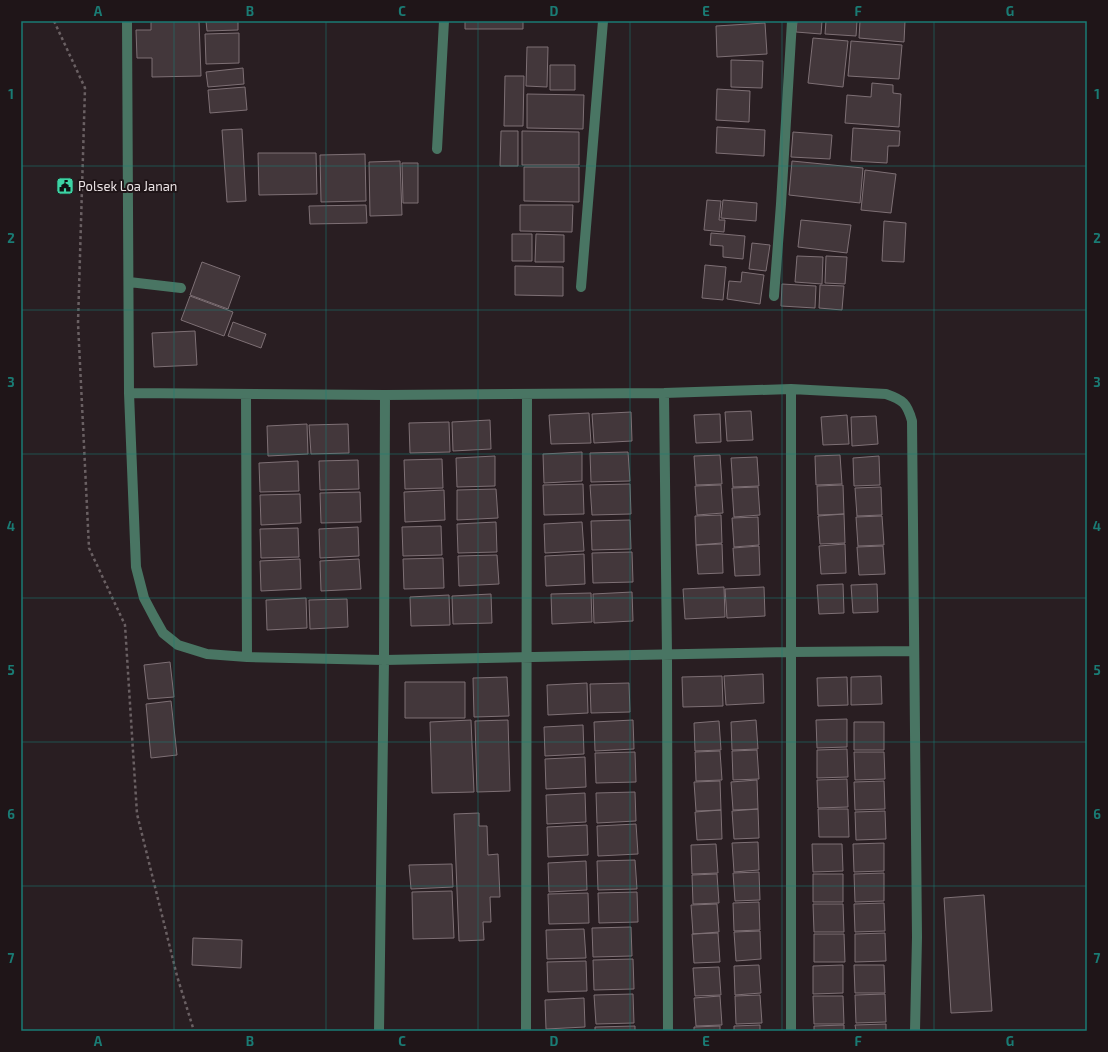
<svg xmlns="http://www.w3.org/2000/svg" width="1108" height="1052" font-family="'Exo 2',sans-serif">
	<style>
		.building { fill: #43373b; stroke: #7e7075 }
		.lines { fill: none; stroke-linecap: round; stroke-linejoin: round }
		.path { stroke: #6a6063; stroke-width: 2.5; stroke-dasharray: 3 3; stroke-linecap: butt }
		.minor { stroke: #497563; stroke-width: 10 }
		.grid { fill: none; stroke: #1a7b74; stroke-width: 1; stroke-opacity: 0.55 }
		.labels { text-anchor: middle; stroke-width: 4; stroke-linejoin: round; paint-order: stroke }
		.poi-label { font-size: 13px; fill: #eae2e4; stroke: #1f1518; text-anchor: start }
		.neatline { fill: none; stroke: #1a7b74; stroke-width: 1.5 }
		.grid-label { font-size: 13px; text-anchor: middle; font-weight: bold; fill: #1a7b74 }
	</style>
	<rect width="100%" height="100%" fill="#291e22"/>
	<path class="building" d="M151,21h48l2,55 -49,1v-19h-15l-1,-28h15z
		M206,21h32v9l-31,1z
		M465,21h58v8h-58z
		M797,21h25l-1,13 -25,-2z
		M826,21h31l-1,15 -31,-2z
		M860,21h45l-1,21 -45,-4z
		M765,23l2,31 -50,3 -1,-31z
		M239,33v30l-33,1 -1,-30z
		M813,38l35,3 -5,46 -35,-4z
		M851,41l51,4 -3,34 -51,-3z
		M527,47h21l-1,40 -21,-1z
		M731,60l32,1 -1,27 -31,-1z
		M550,65h25v25h-25z
		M243,68l1,16 -36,3 -2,-15z
		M505,76h19l-1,50h-19z
		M872,83l21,2v8l8,1 -2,33 -54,-4 2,-28 24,2z
		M245,87l2,23 -37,3 -2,-23z
		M717,89l33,2 -1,31 -33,-2z
		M527,94l57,1 -1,34 -56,-1z
		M717,127l48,3 -1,26 -48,-3z
		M853,128l47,3 -1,15h-11l-1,17 -36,-2z
		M242,129l4,72 -19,1 -5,-72z
		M501,131h17v35h-18z
		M522,131l57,1v33h-57z
		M793,132l39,3 -2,24 -39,-2z
		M258,153h58l1,41 -58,1z
		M365,154l1,47 -45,1 -1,-47z
		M400,161l2,54 -32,1 -1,-54z
		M792,161l71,7 -3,35 -71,-8z
		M402,163h16v40h-15z
		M524,167h55v35l-55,-1z
		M865,170l31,4 -5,39 -30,-3z
		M707,200l14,1 -2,19h6l-1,12 -20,-2z
		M723,200l34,3 -1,18 -35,-3z
		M366,205l1,18 -57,1 -1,-18z
		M520,205h53l-1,27 -52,-1z
		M801,220l50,5 -4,28 -49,-6z
		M884,221l22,2 -2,39 -22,-1z
		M711,233l34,3 -2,23 -20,-2v-11l-13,-1z
		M512,234h20v27h-20z
		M536,234l28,1v27h-29z
		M752,243l18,2 -4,26 -17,-2z
		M797,256l26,1 -1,27 -27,-2z
		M826,256l21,1 -2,27 -20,-1z
		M202,262l38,14 -12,33 -38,-14z
		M705,265l21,2 -3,33 -21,-2z
		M515,266l48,1v29l-48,-1z
		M742,272l22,3 -4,29 -33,-5 2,-18 12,1z
		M782,284l34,2 -1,22 -34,-2z
		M820,285l24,1 -2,24 -23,-2z
		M190,296l43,16 -9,24 -43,-16z
		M233,322l33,12 -5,14 -33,-12z
		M195,331l2,34 -43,2 -2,-34z
		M751,411l2,29 -26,1 -2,-29z
		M631,412l1,29 -38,2 -2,-29z
		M589,413l2,30 -40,1 -2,-29z
		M720,414l1,28 -25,1 -2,-28z
		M847,415l2,29 -26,1 -2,-28z
		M876,416l2,28 -26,2 -1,-29z
		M490,420l1,29 -38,2 -1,-29z
		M449,422l1,30 -40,1 -1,-30z
		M307,424l1,30 -40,2 -1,-30z
		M348,424l1,29 -38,1 -2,-29z
		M582,452v29l-38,2 -1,-29z
		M628,452l2,29 -39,1 -1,-29z
		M720,455l2,29 -26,1 -2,-29z
		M840,455l2,29 -26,1 -1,-29z
		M495,456v30l-38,1 -1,-29z
		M879,456l1,29 -26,1 -1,-28z
		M757,457l2,29 -26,1 -2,-29z
		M442,459l1,29 -38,1 -1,-29z
		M358,460l1,29 -39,1 -1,-29z
		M298,461l1,30 -39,1 -1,-29z
		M583,484l1,30 -40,1 -1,-30z
		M630,484l1,30 -39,1 -2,-30z
		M721,485l2,28 -26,2 -2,-29z
		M843,485l1,29 -26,1 -1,-29z
		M758,487l2,28 -26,2 -2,-29z
		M881,487l1,28 -25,1 -2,-28z
		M496,489l2,29 -41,2v-30z
		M444,490l1,30 -40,2 -1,-30z
		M360,492l1,30 -40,1 -1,-30z
		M300,494l1,29 -40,2 -1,-30z
		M844,514l1,29 -25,1 -2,-28z
		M721,515l1,28 -26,2 -1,-29z
		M882,516l2,29 -26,1 -2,-29z
		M758,517l1,28 -25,2 -2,-29z
		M630,520l1,29 -39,1 -1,-29z
		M496,522l1,30 -39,1 -1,-29z
		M582,522l2,29 -39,2 -1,-29z
		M441,526l1,29 -39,1 -1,-29z
		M358,527l1,29 -39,2 -1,-29z
		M298,528l1,29 -38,1 -1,-29z
		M722,544l1,29 -25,1 -2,-29z
		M845,544l1,29 -25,1 -2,-28z
		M759,546l1,29 -25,1 -2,-28z
		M883,546l2,28 -26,1 -2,-28z
		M632,552l1,30 -40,1 -1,-30z
		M584,554l1,30 -39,2 -1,-30z
		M497,555l2,29 -40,2 -1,-30z
		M443,558l1,30 -40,1 -1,-30z
		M300,559l1,30 -40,2 -1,-30z
		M359,559l2,30 -40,2 -1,-30z
		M843,584l1,29 -25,1 -2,-29z
		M877,584l1,28 -25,1 -2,-28z
		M724,587l1,30 -40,2 -2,-30z
		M764,587l1,29 -38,2 -2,-29z
		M632,592l1,29 -39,2 -1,-29z
		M591,593l1,29 -40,2 -1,-30z
		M491,594l1,29 -39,1 -1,-28z
		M449,595l1,30 -39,1 -1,-29z
		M306,598l1,30 -40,2 -1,-30z
		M347,599l1,28 -38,2 -1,-29z
		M170,662l4,35 -26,2 -4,-34z
		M763,674l1,29 -38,2 -2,-29z
		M722,676l1,30 -40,1 -1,-30z
		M881,676l1,28 -31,1v-28z
		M507,677l2,39 -35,1 -1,-39z
		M847,677l1,28 -30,1 -1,-28z
		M405,682h60v36h-60z
		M587,683l1,30 -40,2 -1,-30z
		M629,683l1,29 -39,1 -1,-29z
		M171,701l6,54 -26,3 -5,-54z
		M847,719v28l-30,1 -1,-28z
		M471,720l3,72 -42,1 -2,-71z
		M508,720l2,71 -33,1 -2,-71z
		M633,720l1,29 -39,2 -1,-29z
		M756,720l2,29 -26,1 -1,-28z
		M719,721l2,29 -26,1 -1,-28z
		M854,722h30v28h-30z
		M583,725l1,29 -39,2 -1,-29z
		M847,749l1,28 -31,1v-28z
		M757,750l2,29 -26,1 -1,-29z
		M720,751l2,29 -26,1 -1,-29z
		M635,752l1,30 -40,1 -1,-30z
		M854,752h30l1,27 -30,1z
		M585,757l1,30 -40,2 -1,-30z
		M847,779l1,28 -30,1 -1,-28z
		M757,780l1,29 -25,1 -2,-28z
		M720,781l1,29 -25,1 -2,-29z
		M884,781l1,28 -30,1 -1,-28z
		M635,792l1,29 -39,2 -1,-30z
		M585,793l1,29 -39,2 -1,-29z
		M758,809l1,29 -25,1 -2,-28z
		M818,809h30l1,28h-30z
		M721,810l1,29 -25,1 -2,-28z
		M885,811l1,28 -30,1 -1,-28z
		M479,813v13h8l1,29 10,-1 2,43h-10l1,25h-8l1,18 -25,1 -5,-127z
		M636,824l2,30 -40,2 -1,-30z
		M587,825l1,30 -40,2 -1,-30z
		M758,842l1,28 -25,2 -2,-29z
		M884,843v28l-30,1 -1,-28z
		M716,844l2,29 -26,1 -1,-29z
		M812,844h30l1,27 -30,1z
		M635,860l2,29 -39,1 -1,-29z
		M586,861l1,29 -38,2 -1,-29z
		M452,864l1,23 -42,2 -2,-24z
		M759,872l1,28 -25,1 -2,-28z
		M884,873v28l-29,1 -1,-28z
		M717,874l2,29 -26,1 -1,-29z
		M813,874h30v28h-30z
		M452,891l2,47 -41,1 -1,-47z
		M637,892l1,30 -39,1 -1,-30z
		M588,893l1,30 -40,1 -1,-30z
		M984,895l8,116 -41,2 -7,-115z
		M759,902l1,28 -26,1 -1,-28z
		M884,903l1,28 -30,1 -1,-28z
		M717,904l2,28 -26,2 -2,-29z
		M813,904h30l1,28h-30z
		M631,927l1,29 -39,1 -1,-29z
		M584,929l2,29 -39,1 -1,-29z
		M760,931l1,28 -25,2 -2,-29z
		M718,933l2,29 -26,1 -2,-29z
		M885,933l1,28 -31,1v-28z
		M814,934h30l1,28h-31z
		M193,938l49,2 -1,28 -49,-3z
		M633,959l1,30 -40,1 -1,-30z
		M586,961l1,30 -39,1 -1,-30z
		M759,965l2,28 -26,2 -1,-29z
		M843,965v28l-30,1v-28z
		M854,965h30l1,28h-30z
		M719,967l2,28 -26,1 -2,-28z
		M633,994l1,29 -38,1 -2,-29z
		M885,994l1,28 -30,1 -1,-28z
		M760,995l2,28 -26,1 -1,-28z
		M720,996l2,29 -26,1 -2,-28z
		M813,996h30l1,28h-30z
		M584,998l1,29 -39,2 -1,-29z
		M886,1024v7h-30l-1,-6z
		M760,1025v6h-26v-5z
		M844,1025v6h-30v-5z
		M635,1026v5h-40v-4z
		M720,1026v5h-26v-4z"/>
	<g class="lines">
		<path class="path" d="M54,21l31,67 -7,235 11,225 36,77 12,189 40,162 17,55"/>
		<path class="minor" d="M127,21l2,372 256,2 279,-2 127,-4 95,5c17,6 21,9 26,27l5,516 -2,94
			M437,149l7,-128
			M129,282l52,6
			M581,287l22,-266
			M774,296l7,-92 11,-183
			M129,393l7,174 8,31 10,19 9,16 15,12 29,9 40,3 137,3 407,-8 123,-1
			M664,393l3,262 1,376
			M246,394l1,263
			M379,1031l5,-371 1,-265
			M526,1031l1,-637
			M791,1031v-642"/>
	</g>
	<path class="grid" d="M174,21v1010M326,21v1010M478,21v1010M630,21v1010M782,21v1010M934,21v1010M21,166h1066M21,310h1066M21,454h1066M21,598h1066M21,742h1066M21,886h1066"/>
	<defs>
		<symbol id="civic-square" viewBox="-11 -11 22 22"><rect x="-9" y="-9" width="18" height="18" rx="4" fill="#3cd4a4" stroke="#1f1518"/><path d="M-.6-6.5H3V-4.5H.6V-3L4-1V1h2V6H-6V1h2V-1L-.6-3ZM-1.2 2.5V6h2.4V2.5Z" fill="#111"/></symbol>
	</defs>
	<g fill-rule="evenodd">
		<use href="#civic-square" x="55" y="176" width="20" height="20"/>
	</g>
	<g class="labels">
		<g class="poi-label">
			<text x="78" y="191">Polsek Loa Janan</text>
		</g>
	</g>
	<rect width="1108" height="1052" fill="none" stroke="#1f1518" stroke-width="44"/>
	<rect x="22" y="22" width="1064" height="1008" class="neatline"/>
	<g class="grid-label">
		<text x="98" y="16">A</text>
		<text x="250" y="16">B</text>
		<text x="402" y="16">C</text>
		<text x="554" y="16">D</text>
		<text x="706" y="16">E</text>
		<text x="858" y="16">F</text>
		<text x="1010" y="16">G</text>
		<text x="11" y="99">1</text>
		<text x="1097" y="99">1</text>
		<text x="11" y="243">2</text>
		<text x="1097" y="243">2</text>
		<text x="11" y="387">3</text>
		<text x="1097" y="387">3</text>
		<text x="11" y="531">4</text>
		<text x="1097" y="531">4</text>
		<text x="11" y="675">5</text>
		<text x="1097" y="675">5</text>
		<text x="11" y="819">6</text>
		<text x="1097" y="819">6</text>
		<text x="11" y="963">7</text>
		<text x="1097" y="963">7</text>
		<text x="98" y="1046">A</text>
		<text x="250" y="1046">B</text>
		<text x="402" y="1046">C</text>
		<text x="554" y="1046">D</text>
		<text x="706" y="1046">E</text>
		<text x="858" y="1046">F</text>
		<text x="1010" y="1046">G</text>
	</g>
</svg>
